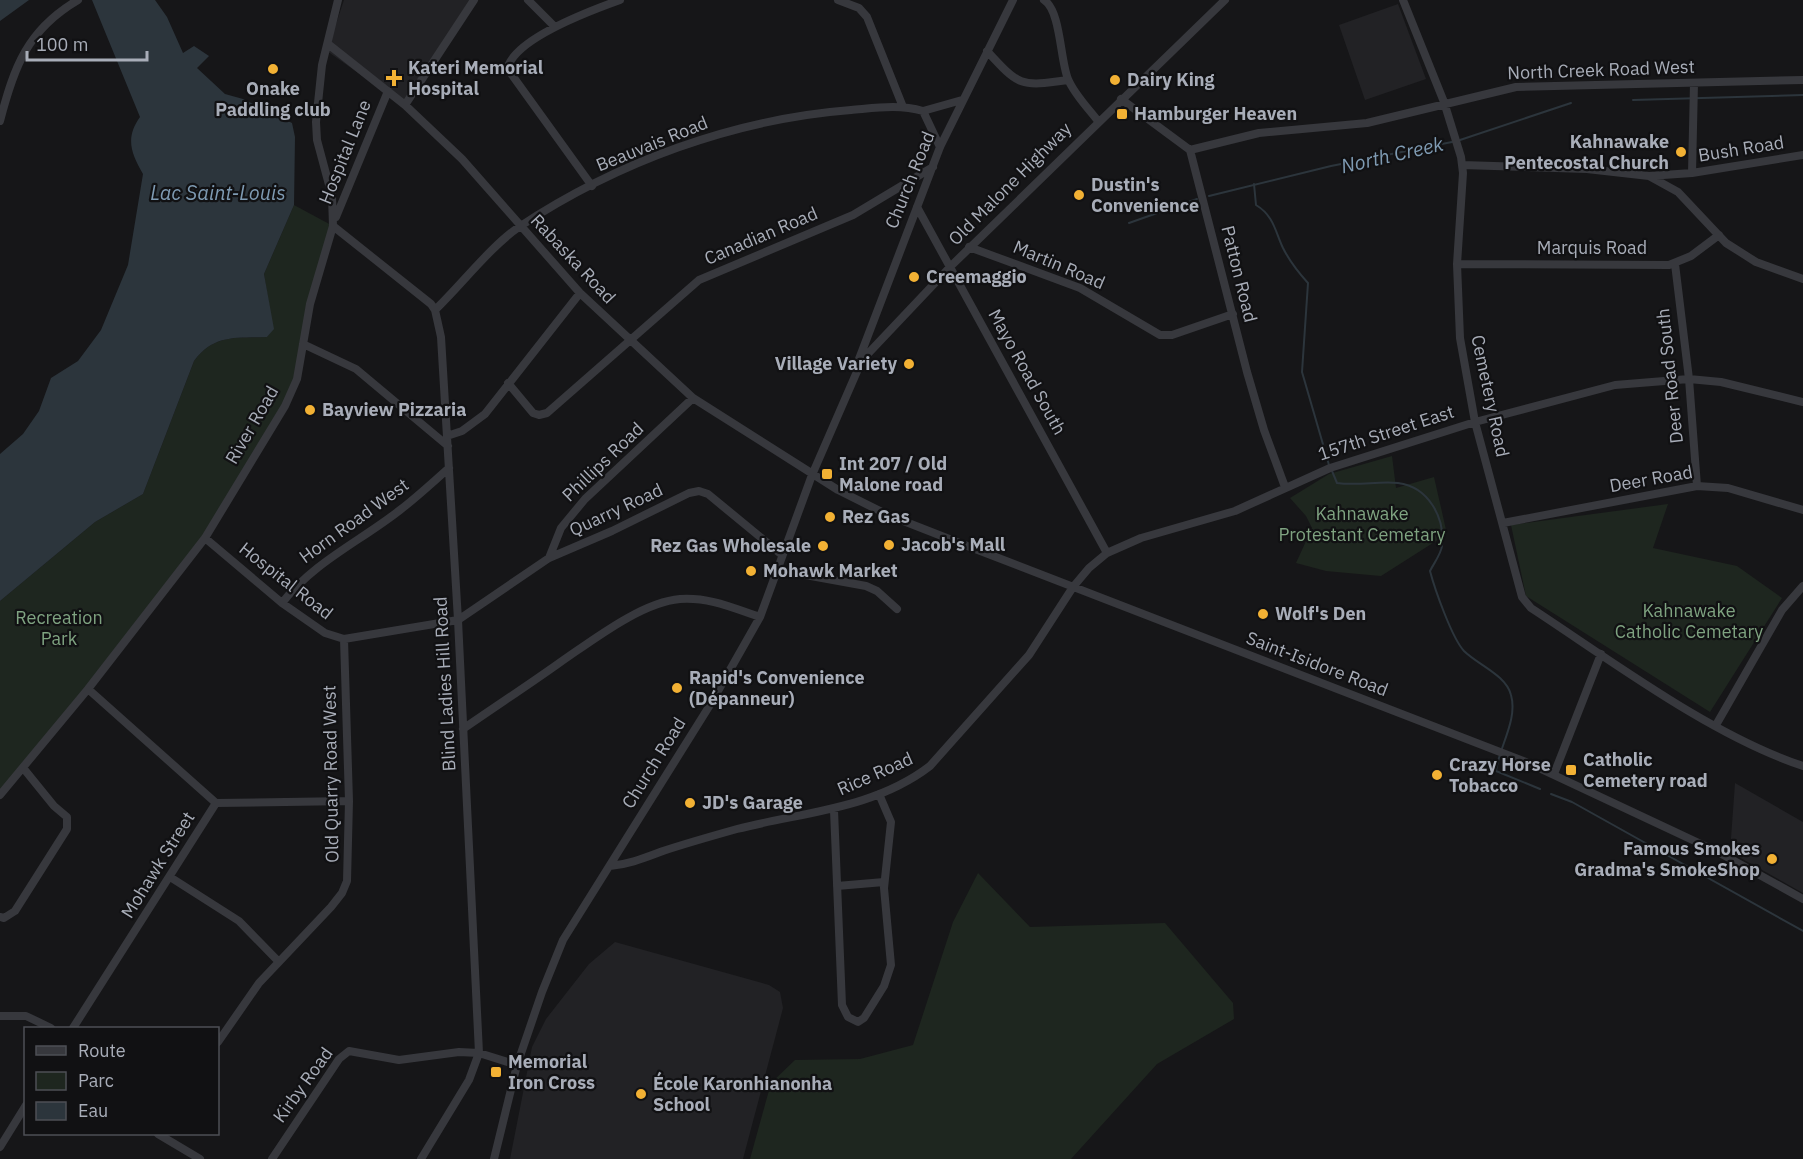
<svg xmlns="http://www.w3.org/2000/svg" width="1803" height="1159" font-family="'IBM Plex Sans',sans-serif">
	<style>
		.built { fill: #222225 }
		.green { fill: #1e261f }
		.water { fill: #2c353c }
		.lines { fill: none; stroke-linecap: round; stroke-linejoin: round }
		.stream { stroke: #2c353c; stroke-width: 2 }
		.minor { stroke: #37383d; stroke-width: 8 }
		.poi-dot { fill: #f2b134; stroke: #111113; stroke-width: 2 }
		.labels { text-anchor: middle; stroke-width: 4.5; stroke-linejoin: round; paint-order: stroke }
		.poi-label { font-size: 18px; font-weight: bold; fill: #a8adb8; stroke: #111113; text-anchor: start }
		.street-label { font-size: 18px; fill: #a8adb8; stroke: #111113 }
		.park-label { font-size: 18px; fill: #7fa381; stroke: #111113 }
		.water-label { font-size: 20px; font-style: italic; fill: #7f9bb3; stroke: #111113 }
	</style>
	<rect width="100%" height="100%" fill="#161618"/>
	<path class="built" d="M344,0h127l-66,106 -78,-55z
		M1398,4l28,75 -61,21 -26,-75z
		M1735,783l68,39v71l-73,-41z
		M615,942l154,43 11,7 3,16 -40,151h-233l22,-112 14,-28 43,-55z"/>
	<path class="green" d="M294,205l39,21 -23,78 -13,75 -92,159 -205,257v-194l95,-79 48,-28 51,-133c20,-27 42,-23 73,-24l6,-8 -9,-55z
		M1392,456l4,32 38,-11 13,57 -66,42 -55,-5 -30,-8 16,-35 -6,-12 -16,-18 39,-24z
		M1668,504l-15,44 84,18 45,32 -72,114 -184,-116 -15,-71z
		M978,873l52,54 135,-4 68,80 1,16 -77,45 -86,95h-321l21,-76 24,-23 65,-1 53,-14 40,-123z"/>
	<path class="water" d="M0,0h29l-29,21z
		M92,0h63l12,17 16,36 11,-7 15,10 -12,12 28,26 18,5 49,24 3,14 -1,68 -30,69 10,55 -7,8c-31,1 -53,-3 -73,24l-51,133 -48,28 -95,79v-147l23,-20 16,-23 12,-33 27,-17 23,-31 27,-65 15,-91c-12,-21 -18,-36 -3,-57z"/>
	<g class="lines">
		<path class="stream" d="M1633,100l170,-5
			M1254,184l2,21c18,11 19,26 27,43 7,14 15,24 25,35l-6,89 27,93
			M1209,196l122,-30 126,-25 114,-38
			M1129,223l68,-24
			M1332,471l5,12c21,3 41,-2 61,0 31,4 47,35 44,63 -1,8 -8,17 -12,25 5,19 22,67 34,80 14,14 42,24 47,44 7,25 -12,52 -15,76l44,18
			M1551,794l21,8 231,129"/>
		<path class="minor" d="M528,0l27,27
			M838,0l21,8 8,9 36,90
			M1044,0c17,11 16,60 24,79 6,15 20,29 30,42
			M1403,0l41,102 17,55 2,16 -6,91 3,74 15,84 47,175 9,11c81,53 181,128 272,158
			M328,44l77,61 57,54 118,134 113,105 145,92 50,25 69,27 569,220 192,90 85,47
			M987,51c32,35 33,36 81,29
			M1121,99l69,51 57,222 17,58 21,57
			M405,105l69,-105
			M923,111l39,-11
			M0,121c14,-54 27,-91 78,-121
			M1190,150l69,-17 108,-10 149,-36 287,-7
			M1462,165l125,4 62,7 29,16 48,51 30,19 47,17
			M1692,173l2,-90
			M1649,176l43,-3 111,-18
			M592,186l-80,-111 -3,-11c13,-28 83,-54 111,-64
			M917,207l190,346
			M336,217l52,-126
			M333,226l98,78 4,6 6,27 17,283 21,433 -10,27 -48,79
			M969,247l111,41 80,47h12l61,-21
			M1457,264l212,1 22,-9 28,-21
			M1675,264l14,115 8,107
			M435,310c26,-25 56,-64 84,-83 98,-65 215,-108 332,-117 24,-2 48,-6 72,1l17,36
			M303,344l53,25 92,77
			M859,359l81,-212 73,-147
			M508,383l25,30 6,2 8,-2 152,-133 154,-65 80,-48
			M447,436l15,-5 23,-17 95,-121
			M1503,523l194,-37 31,2 75,22
			M205,538l77,65 43,30 19,6 114,-19 91,-62 63,-27 77,-38 10,-2 9,3 74,61
			M549,558l12,-30 24,-29 108,-101
			M778,570l88,16 11,5 20,18
			M282,603c32,-41 77,-61 118,-93 17,-13 33,-28 49,-42
			M1716,725l66,-115 21,-24
			M463,729c33,-23 67,-45 99,-68 31,-21 80,-59 118,-62 29,-2 53,9 80,18
			M1554,774l47,-120
			M0,795l88,-106 117,-151 80,-132 12,-27 13,-75 23,-78 -1,-30 -15,-56 -1,-18 6,-57 16,-65
			M216,803l133,-2
			M834,810l8,195 6,12 10,5 6,-4 20,-32 7,-21 -7,-77 7,-66 -12,-28
			M610,866c20,-2 34,-8 53,-15 24,-8 49,-15 74,-22 66,-17 137,-20 193,-63l99,-111 44,-68 16,-19 18,-15 34,-15 94,-27 95,-43 145,-46 140,-37 74,-6 32,3 82,20
			M170,877l69,44 39,40
			M837,886l47,-4
			M0,917l4,1 11,-7 52,-82v-12l-13,-11 -30,-37
			M0,1016h26l25,12
			M73,1028l143,-225 -128,-114
			M218,1042l41,-59 72,-76 11,-14 5,-12 2,-80 -5,-162
			M158,1134l42,25
			M0,1147l26,-42
			M272,1159l67,-100 10,-8 50,9 60,-8 20,1 38,12
			M494,1159l23,-94 25,-73 21,-52 147,-235 50,-88 52,-142 50,-115 89,-94 274,-266"/>
	</g>
	<g class="poi-dot">
		<circle cx="273" cy="69" r="6"/>
		<path d="M391 69h6v6h6v6h-6v6h-6v-6h-6v-6h6z"/>
		<circle cx="1115" cy="80" r="6"/>
		<rect x="1116" y="108" width="12" height="12" rx="3"/>
		<circle cx="1681" cy="152" r="6"/>
		<circle cx="1079" cy="195" r="6"/>
		<circle cx="914" cy="277" r="6"/>
		<circle cx="909" cy="364" r="6"/>
		<circle cx="310" cy="410" r="6"/>
		<rect x="821" y="468" width="12" height="12" rx="3"/>
		<circle cx="830" cy="517" r="6"/>
		<circle cx="889" cy="545" r="6"/>
		<circle cx="823" cy="546" r="6"/>
		<circle cx="751" cy="571" r="6"/>
		<circle cx="1263" cy="614" r="6"/>
		<circle cx="677" cy="688" r="6"/>
		<rect x="1565" y="764" width="12" height="12" rx="3"/>
		<circle cx="1437" cy="775" r="6"/>
		<circle cx="690" cy="803" r="6"/>
		<circle cx="1772" cy="859" r="6"/>
		<rect x="490" y="1066" width="12" height="12" rx="3"/>
		<circle cx="641" cy="1094" r="6"/>
	</g>
	<g class="labels">
		<g class="poi-label">
			<text x="408" y="74">Kateri Memorial<tspan x="408" dy="21">Hospital</tspan></text>
			<text x="1127" y="86">Dairy King</text>
			<text x="273" y="95" text-anchor="middle">Onake<tspan x="273" dy="21">Paddling club</tspan></text>
			<text x="1134" y="120">Hamburger Heaven</text>
			<text x="1669" y="148" text-anchor="end">Kahnawake<tspan x="1669" dy="21">Pentecostal Church</tspan></text>
			<text x="1091" y="191">Dustin's<tspan x="1091" dy="21">Convenience</tspan></text>
			<text x="926" y="283">Creemaggio</text>
			<text x="897" y="370" text-anchor="end">Village Variety</text>
			<text x="322" y="416">Bayview Pizzaria</text>
			<text x="839" y="470">Int 207 / Old<tspan x="839" dy="21">Malone road</tspan></text>
			<text x="842" y="523">Rez Gas</text>
			<text x="901" y="551">Jacob's Mall</text>
			<text x="811" y="552" text-anchor="end">Rez Gas Wholesale</text>
			<text x="763" y="577">Mohawk Market</text>
			<text x="1275" y="620">Wolf's Den</text>
			<text x="689" y="684">Rapid's Convenience<tspan x="689" dy="21">(Dépanneur)</tspan></text>
			<text x="1583" y="766">Catholic<tspan x="1583" dy="21">Cemetery road</tspan></text>
			<text x="1449" y="771">Crazy Horse<tspan x="1449" dy="21">Tobacco</tspan></text>
			<text x="702" y="809">JD's Garage</text>
			<text x="1760" y="855" text-anchor="end">Famous Smokes<tspan x="1760" dy="21">Gradma's SmokeShop</tspan></text>
			<text x="508" y="1068">Memorial<tspan x="508" dy="21">Iron Cross</tspan></text>
			<text x="653" y="1090">École Karonhianonha<tspan x="653" dy="21">School</tspan></text>
		</g>
		<g class="street-label">
			<text transform="translate(1601 70) rotate(-2)" y="6">North Creek Road West</text>
			<text transform="translate(652 144) rotate(-22)" y="6">Beauvais Road</text>
			<text transform="translate(1741 149) rotate(-9)" y="6">Bush Road</text>
			<text transform="translate(345 152) rotate(-68)" y="6">Hospital Lane</text>
			<text transform="translate(910 180) rotate(-68)" y="6">Church Road</text>
			<text transform="translate(1010 184) rotate(-45)" y="6">Old Malone Highway</text>
			<text transform="translate(761 236) rotate(-23)" y="6">Canadian Road</text>
			<text x="1592" y="254">Marquis Road</text>
			<text transform="translate(573 259) rotate(47)" y="6">Rabaska Road</text>
			<text transform="translate(1059 265) rotate(23)" y="6">Martin Road</text>
			<text transform="translate(1239 274) rotate(76)" y="6">Patton Road</text>
			<text transform="translate(1027 372) rotate(61)" y="6">Mayo Road South</text>
			<text transform="translate(1670 376) rotate(-96)" y="6">Deer Road South</text>
			<text transform="translate(1490 396) rotate(78)" y="6">Cemetery Road</text>
			<text transform="translate(252 425) rotate(-60)" y="6">River Road</text>
			<text transform="translate(1386 433) rotate(-18)" y="6">157th Street East</text>
			<text transform="translate(603 462) rotate(-44)" y="6">Phillips Road</text>
			<text transform="translate(1651 479) rotate(-10)" y="6">Deer Road</text>
			<text transform="translate(616 510) rotate(-25)" y="6">Quarry Road</text>
			<text transform="translate(354 521) rotate(-36)" y="6">Horn Road West</text>
			<text transform="translate(286 581) rotate(38)" y="6">Hospital Road</text>
			<text transform="translate(1317 664) rotate(21)" y="6">Saint-Isidore Road</text>
			<text transform="translate(445 684) rotate(-93)" y="6">Blind Ladies Hill Road</text>
			<text transform="translate(654 763) rotate(-58)" y="6">Church Road</text>
			<text transform="translate(331 774) rotate(-91)" y="6">Old Quarry Road West</text>
			<text transform="translate(875 774) rotate(-24)" y="6">Rice Road</text>
			<text transform="translate(158 865) rotate(-58)" y="6">Mohawk Street</text>
			<text transform="translate(303 1085) rotate(-54)" y="6">Kirby Road</text>
		</g>
		<g class="park-label">
			<text x="1362" y="520">Kahnawake<tspan x="1362" dy="21">Protestant Cemetary</tspan></text>
			<text x="1689" y="617">Kahnawake<tspan x="1689" dy="21">Catholic Cemetary</tspan></text>
			<text x="59" y="624">Recreation<tspan x="59" dy="21">Park</tspan></text>
		</g>
		<g class="water-label">
			<text transform="translate(1392 155) rotate(-13)" y="7">North Creek</text>
			<text x="218" y="200">Lac Saint-Louis</text>
		</g>
	</g>
	<rect x="24" y="1027" width="195" height="108" fill="#111113" stroke="#4d4f55" stroke-width="1.5"/>
	<rect x="36" y="1046" width="30" height="9" fill="#37383d" stroke="#4d4f55" stroke-width="1.5"/>
	<text x="78" y="1057" font-size="18" fill="#a8adb8">Route</text>
	<rect x="36" y="1072" width="30" height="18" fill="#1e261f" stroke="#4d4f55" stroke-width="1.5"/>
	<text x="78" y="1087" font-size="18" fill="#a8adb8">Parc</text>
	<rect x="36" y="1102" width="30" height="18" fill="#2c353c" stroke="#4d4f55" stroke-width="1.5"/>
	<text x="78" y="1117" font-size="18" fill="#a8adb8">Eau</text>
	<path d="M27 51v9h120v-9" fill="none" stroke="#a8adb8" stroke-width="3"/>
	<text x="36" y="51" font-size="18" fill="#a8adb8" stroke="#111113" stroke-width="4.5" paint-order="stroke">100 m</text>
</svg>
